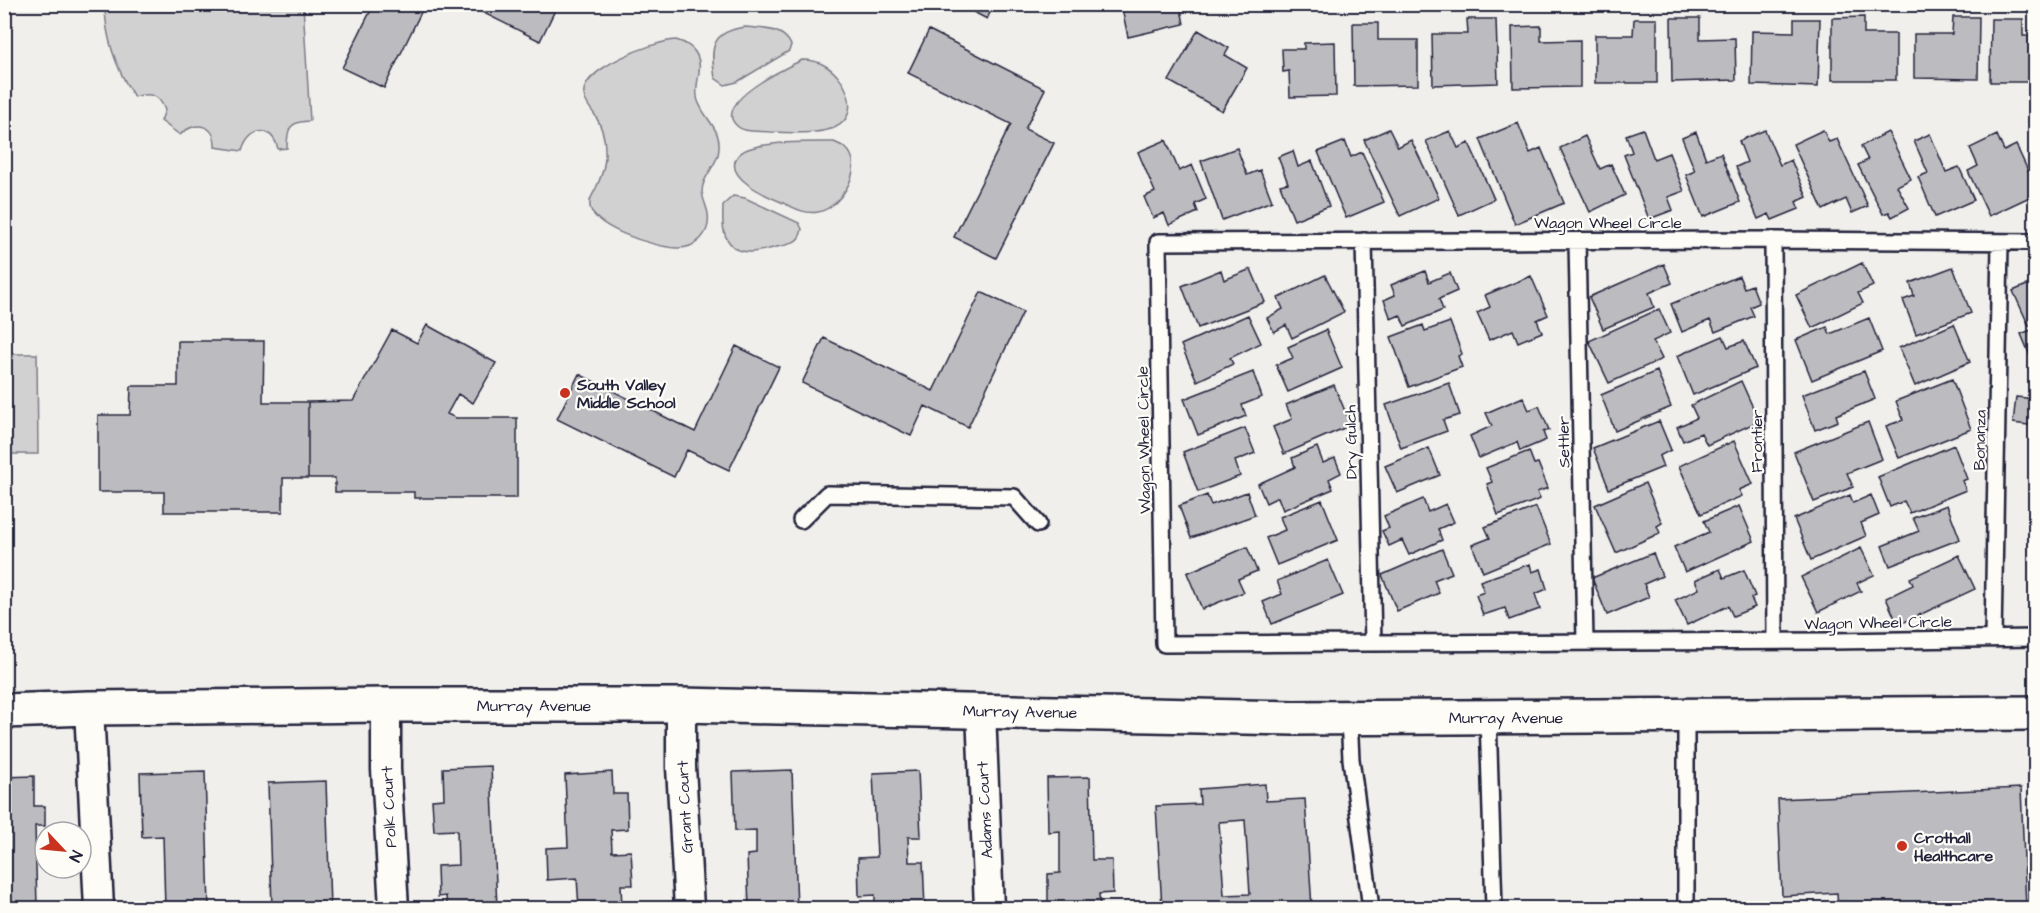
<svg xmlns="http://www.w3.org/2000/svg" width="2040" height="913" font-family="'Architects Daughter',sans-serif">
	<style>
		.green { fill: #d2d1d1; stroke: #7a7a86; stroke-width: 1.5 }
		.building { fill: #bcbcc0; stroke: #22223b; stroke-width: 1.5; fill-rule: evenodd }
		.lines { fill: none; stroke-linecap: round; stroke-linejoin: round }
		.lane-casing { stroke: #22223b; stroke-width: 20 }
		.street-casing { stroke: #22223b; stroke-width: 33 }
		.secondary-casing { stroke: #22223b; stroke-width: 38 }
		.lane { stroke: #fdfcf7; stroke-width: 15 }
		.street { stroke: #fdfcf7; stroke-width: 28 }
		.secondary { stroke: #fdfcf7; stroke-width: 33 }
		.poi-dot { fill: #c8321e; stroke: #fdfcf7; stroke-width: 2 }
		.labels { text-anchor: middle; stroke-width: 4.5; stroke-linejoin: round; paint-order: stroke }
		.street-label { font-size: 16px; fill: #22223b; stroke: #fdfcf7 }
		.poi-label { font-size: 16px; font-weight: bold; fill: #22223b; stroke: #fdfcf7; text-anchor: start }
	</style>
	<rect width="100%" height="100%" fill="#f0efec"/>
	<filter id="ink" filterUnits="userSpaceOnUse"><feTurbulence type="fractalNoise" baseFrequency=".0167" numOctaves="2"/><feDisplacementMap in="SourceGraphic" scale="12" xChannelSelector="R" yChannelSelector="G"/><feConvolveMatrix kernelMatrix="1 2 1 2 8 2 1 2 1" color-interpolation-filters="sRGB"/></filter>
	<g filter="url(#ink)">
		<path class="green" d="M105,5h198l7,116c-21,0 -23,8 -23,27l-9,1c-6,-25 -29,-22 -36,2l-27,-4c1,-23 -20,-27 -35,-12l-19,-14 4,-11c-6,-16 -15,-18 -31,-13 -18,-29 -29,-58 -29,-92z
			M745,27c17,2 38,0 46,18l-2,6 -52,31 -12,3 -10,-7c-5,-31 -4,-46 30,-51z
			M676,40c7,2 15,6 19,12 11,16 -3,33 3,49 7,20 26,28 20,54 -4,13 -16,23 -16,37 1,8 5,15 6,22 3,21 -13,35 -32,34 -20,-1 -91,-21 -86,-47 1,-4 4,-9 6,-13 6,-13 10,-24 9,-39 0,-12 -4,-24 -10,-34 -5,-7 -10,-12 -11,-20 -4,-26 70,-54 92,-55z
			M802,60c8,0 15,1 22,5 21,11 39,48 12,62 -14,7 -48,6 -64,5 -8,-1 -19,0 -27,-2 -6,-1 -11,-6 -13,-11 -6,-23 53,-51 70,-59z
			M834,142c7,3 14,6 17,13 10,19 -13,54 -33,57 -13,3 -28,-6 -39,-11 -14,-6 -55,-24 -42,-44 2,-3 6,-6 11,-8 24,-8 60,-7 86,-7z
			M733,196l12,2 54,25 3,6c-1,5 -3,10 -7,12 -5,4 -13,5 -18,6 -16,4 -37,11 -48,-5 -8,-10 -6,-25 -6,-37z
			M5,354h32l1,100h-33z"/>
		<path class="building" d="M374,4h51l-41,84 -42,-20z
			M466,4h92l-18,37z
			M958,4h36l-7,15z
			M1121,4h59l4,20 -56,13z
			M1864,17v17h32v46h-64v-62z
			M1953,17h26l-1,62 -64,-1v-44h38z
			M1671,18h29v21l35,-1 1,42 -64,2z
			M1467,19h29l2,64 -65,2 -1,-51h36z
			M1634,19h23v64h-62v-48h38z
			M1794,19h26l-2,68 -67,-2 1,-54 42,1z
			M1991,19h32v17h13v46h-46z
			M1353,23h25v17h40v45l-64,1z
			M1541,26v15l39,-1v47l-67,1 -1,-61z
			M929,30l116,59 -20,40 29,14 -58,115 -42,-21 57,-113 -103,-51z
			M1198,30l31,18 -4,7 22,13 -25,43 -53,-30z
			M1335,42l1,54 -46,1 -1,-26 -6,1 -1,-23h22v-6z
			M1518,123l12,30 11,-5 23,55 -49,21 -35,-85z
			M1389,129l9,18 13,-7 28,58 -39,18 -36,-76z
			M1643,129l11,30 15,-6 15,38 -16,6 5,13 -24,9 -25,-64 8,-3 -6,-17z
			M1765,130l15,35 11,-5 16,37 -11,5 3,7 -27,11 -3,-6 -11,5 -22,-52 11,-5 -8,-21z
			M1823,130l6,12 8,-3 31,67 -16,7 -6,-14 -23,11 -30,-66z
			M1450,131l8,17 11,-5 25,56 -35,16 -33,-74z
			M1696,132l10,27 15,-6 19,49 -37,15 -17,-42 9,-4 -13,-33z
			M1888,132l23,47 -14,7 12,22 -17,9 -3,-5 -6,2 -25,-49 10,-5 -7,-14z
			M1930,134l16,38 13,-5 15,33 -39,17 -17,-40 10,-4 -14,-32z
			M1997,135l7,16 12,-6 20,43v6l-47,22 -21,-45 10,-5 -8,-18z
			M1585,136l15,33 11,-5 14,31 -35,17 -30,-64z
			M1166,140l13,31 13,-6 14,34 -11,5 3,8 -29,13 -5,-12 -11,5 -9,-21 11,-5 -17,-40z
			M1345,141l6,16 11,-5 22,50 -38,16 -28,-66z
			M1237,148l10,27 13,-5 12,31 -50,19 -21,-59z
			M1293,151l5,16 14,-6 17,45 -35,14 -14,-35 8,-2 -10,-26z
			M1862,263l11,23 -15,7 5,10 -51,25 -16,-33z
			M1664,264l8,19 -23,10 5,14 -51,22 -14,-32z
			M1953,267l18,46 -55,21 -13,-34 11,-4 -4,-13z
			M1251,269l14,33 -67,26 -16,-42 39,-16 3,10z
			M1425,271l4,11 21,-9 7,18 -18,8 4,11 -38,16 -5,-11 -9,4 -7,-19 11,-5 -4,-10z
			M1325,275l19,37 -52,26 -6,-13 -12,7 -7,-14 16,-9 -5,-11z
			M1531,276l17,39 -11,5 5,12 -24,10 -5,-12 -24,10 -12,-27 13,-6 -5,-12z
			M1739,276l5,12 8,-3 7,18 -9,4 4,9 -39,16 -5,-12 -28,12 -11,-28z
			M2036,281v42l-7,3 -16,-35z
			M981,292l42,20 -55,115 -43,-21 -14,30 -109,-53 22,-45 109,53z
			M1659,309l11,24 -17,8 9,18 -53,24 -20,-42z
			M1248,315l13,28 -31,15 3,6 -36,17 -16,-36z
			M1869,318l13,33 -70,29 -16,-40 31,-13 3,7z
			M1450,322l12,32 -4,2 4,11 -53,20 -18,-50 32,-12 2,6z
			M1954,324l16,38 -55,24 -16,-38z
			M427,325l69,38 -23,40 -15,-9 -11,20 9,4h61v80h-103v-6h-79v-14h-27v-76l45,-1 39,-71 25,13z
			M2036,328v42l-15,-36z
			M1326,330l16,38 -54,24 -12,-27 17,-7 -5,-11z
			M1723,336l5,11 16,-6 12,27 -63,27 -16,-39z
			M178,341h86l-1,61h45v76h-25v34h-119v-20h-66v-77h32l1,-29h47z
			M736,346l43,21 -50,103 -42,-20 -13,27 -117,-58 22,-45 116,58z
			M1657,371l14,36 -56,24 -14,-36z
			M1864,371l11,28 -39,16 2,6 -23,9 -13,-35z
			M1253,372l9,25 -20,8 4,11 -48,19 -14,-36z
			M1952,379l19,50 -72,29 -13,-32 17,-6 -7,-19z
			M1741,381l18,40 -52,24 -6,-12 -18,8 -6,-14 20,-9 -6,-13z
			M1449,383l11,32 -17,5 4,11 -46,17 -15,-43z
			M1334,385l17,40 -67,29 -11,-27 19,-8 -6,-14z
			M1523,397l6,13 10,-4 10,24 -6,2 3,8 -26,11 -3,-9 -38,16 -9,-22 22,-10 -6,-13z
			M2016,397l20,2v27l-23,-3z
			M1659,421l12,29 -12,6 4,11 -54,22 -16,-41z
			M1868,422l14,37 -35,14 6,14 -39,15 -20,-50z
			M1245,428l10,25 -20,8 5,15 -42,16 -15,-40z
			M1734,441l19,43 -14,6 3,6 -41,18 -22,-48z
			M1954,445l13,34 -5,2 4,9 -56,23 -6,-12 -14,6 -12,-30z
			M1317,447l6,16 12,-5 6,15 -12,6 4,10 -50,21 -5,-13 -12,6 -8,-19 37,-17 -3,-9z
			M1429,448l11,27 -43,18 -12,-27z
			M1529,451l5,13 4,-1 10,25 -11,4 3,7 -42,16 -11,-31 5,-2 -6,-14z
			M1645,483l17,40 -5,3 3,7 -44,20 -21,-48z
			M1247,492l8,23 -64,23 -12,-32 28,-11 4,10z
			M1850,495l3,8 18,-8 8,20 -18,8 5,13 -55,24 -17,-41z
			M1423,499l5,13 18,-8 8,18 -16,7 4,11 -33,15 -7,-15 -13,6 -7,-15 7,-3 -5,-12z
			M1322,500l16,40 -61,25 -11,-27 19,-8 -5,-13z
			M1947,505l13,34 -70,27 -8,-20 37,-15 -6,-13z
			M1739,506l15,35 -69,31 -11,-25 35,-15 -5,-11z
			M1536,507l15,37 -68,28 -11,-27 18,-7 -5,-11z
			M1247,547l10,24 -19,8 6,13 -42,17 -15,-36z
			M1861,548l13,27 -17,8 4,8 -43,21 -17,-35z
			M1442,549l10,24 -18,7 5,13 -42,18 -15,-36z
			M1653,553l9,23 -18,8 5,13 -42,18 -15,-37z
			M1959,555l16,34 -77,36 -12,-27 27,-13 -3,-7z
			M1328,560l15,35 -71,29 -9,-22 19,-8 -5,-13z
			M1530,564l2,8 9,-3 6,20 -12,5 5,15 -31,11 -4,-12 -22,7 -7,-20 8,-3 -4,-11z
			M1720,569l4,9 20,-8 11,26 -4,2 4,9 -22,9 -5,-10 -41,19 -12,-25 24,-11 -4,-9z
			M491,766l6,142h-50l-1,-12 -8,1 -1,-31 21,-1 -1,-35 -23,1 -2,-31 12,-1 -1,-31z
			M792,770l5,138h-48l-2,-53 9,-1v-24l-21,1 -2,-59z
			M205,771l4,137h-44l-2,-72 -21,1 -2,-64z
			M918,771l3,66h-13l1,25h14l2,46h-50v-13l-16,1 -1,-38 19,-1 -4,-84z
			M612,772l1,22h14l1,35 -17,1 1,22 19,-1 2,34h-12l1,23h-43l-2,-30 -30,2 -1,-32 22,-1 -3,-72z
			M34,776v30h11v20h-10l2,82h-33v-131z
			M1090,777l2,83h20l1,33 -14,1 1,14h-52v-34l12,-1v-42l-12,1 -1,-54z
			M326,781l4,127h-58l-4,-125z
			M1265,784l1,17 39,-2 7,109h-150l-6,-102 44,-2 -1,-15zM1245,820l5,74 -26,1 -5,-73z
			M2021,788l5,120h-188l-1,-15 -55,3 -4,-97z"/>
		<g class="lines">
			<defs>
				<path id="lane" d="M1773,240l2,401
					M1364,241l9,402
					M1577,241l8,401
					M2036,242l-263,-2 -615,2 6,402 669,-3 203,-3
					M801,520l26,-26 187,3 24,27
					M1993,638l7,-395
					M1349,717l2,42 20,149
					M1488,717l6,191
					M1686,908v-193"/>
				<path id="street" d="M386,705v64l8,139
					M681,705v62l8,141
					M89,708l10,200
					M981,711l8,197"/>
				<path id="secondary" d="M4,711l85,-3 297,-3h295l612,13 743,-5"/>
			</defs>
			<use href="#lane" class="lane-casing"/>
			<use href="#street" class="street-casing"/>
			<use href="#secondary" class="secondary-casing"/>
			<use href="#lane" class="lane"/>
			<use href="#street" class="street"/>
			<use href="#secondary" class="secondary"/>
		</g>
	</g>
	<g class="poi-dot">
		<circle cx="565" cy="393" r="6"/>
		<circle cx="1902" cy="846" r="6"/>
	</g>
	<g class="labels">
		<g class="street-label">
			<text x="1608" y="228">Wagon Wheel Circle</text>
			<text transform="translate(1143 440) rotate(-91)" y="6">Wagon Wheel Circle</text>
			<text transform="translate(1979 440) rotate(-89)" y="6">Bonanza</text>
			<text transform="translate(1756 441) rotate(-90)" y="6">Frontier</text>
			<text transform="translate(1350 442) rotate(-91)" y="6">Dry Gulch</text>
			<text transform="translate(1563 442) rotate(-91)" y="6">Settler</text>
			<text transform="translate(1878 622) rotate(-1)" y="6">Wagon Wheel Circle</text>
			<text x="534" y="711">Murray Avenue</text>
			<text transform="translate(1020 711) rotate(1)" y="6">Murray Avenue</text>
			<text x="1506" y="723">Murray Avenue</text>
			<text transform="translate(388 807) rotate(-93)" y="6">Polk Court</text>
			<text transform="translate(684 807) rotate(-93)" y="6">Grant Court</text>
			<text transform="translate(984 810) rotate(-93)" y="6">Adams Court</text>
		</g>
		<g class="poi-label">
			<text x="577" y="390">South Valley<tspan x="577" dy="18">Middle School</tspan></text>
			<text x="1914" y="843">Crothall<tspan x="1914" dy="18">Healthcare</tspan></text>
		</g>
	</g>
	<rect width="2040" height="913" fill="none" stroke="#fdfcf7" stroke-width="24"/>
	<rect x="12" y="12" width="2016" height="889" fill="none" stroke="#22223b" stroke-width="2" filter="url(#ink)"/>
	<g transform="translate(63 850) rotate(116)"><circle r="28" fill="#fdfcf7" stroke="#a5a5ac" stroke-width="1.5"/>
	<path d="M0-4.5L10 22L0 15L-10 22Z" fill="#c8321e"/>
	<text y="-9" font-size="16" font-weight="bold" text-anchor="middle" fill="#22223b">N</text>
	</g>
</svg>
